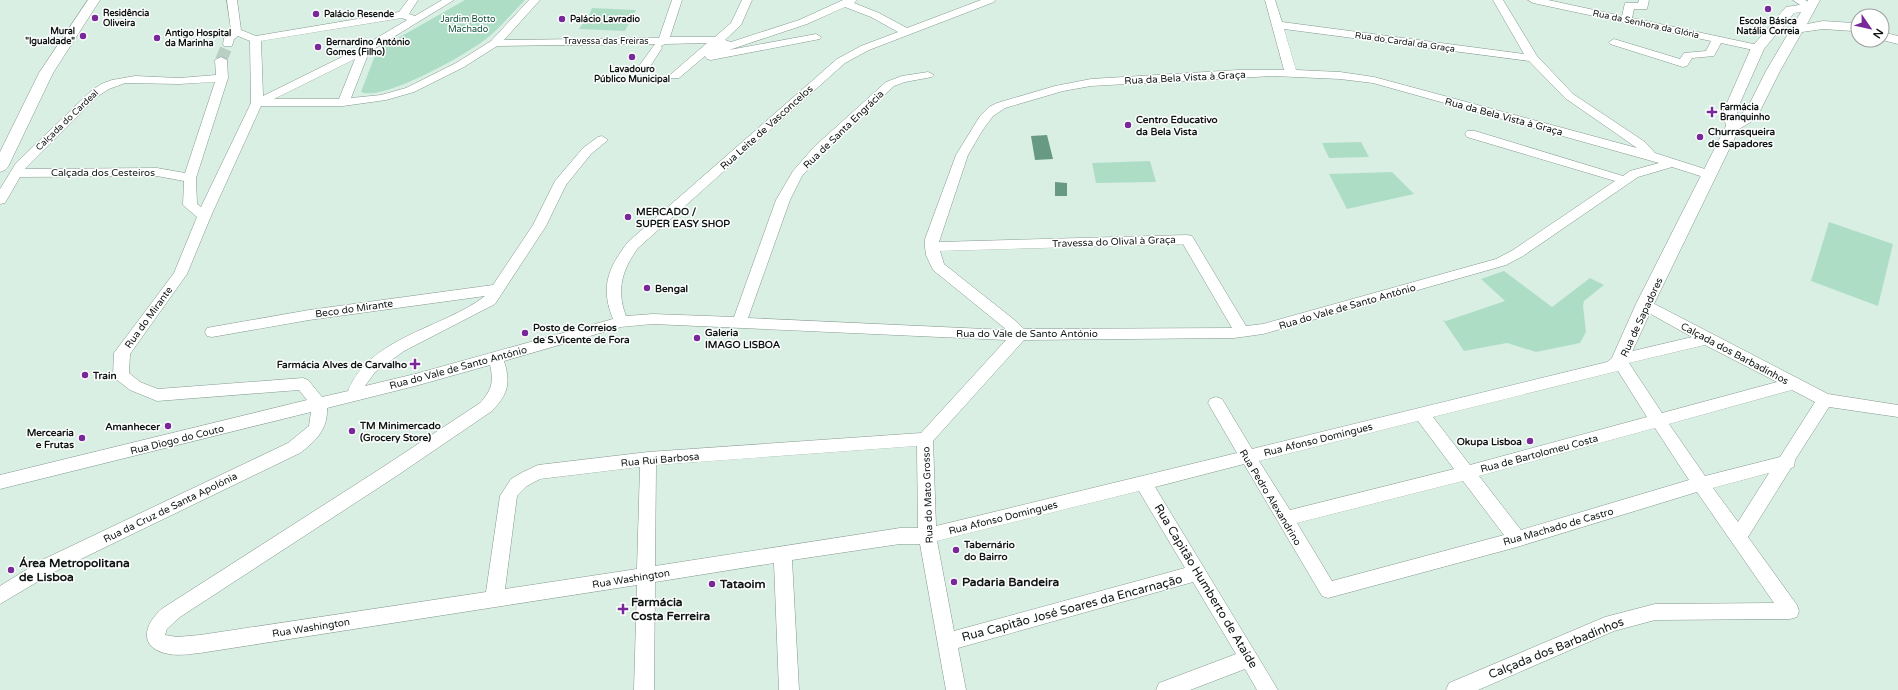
<svg xmlns="http://www.w3.org/2000/svg" width="1898" height="690" font-family="'Varela Round',sans-serif">
	<style>
		.green { fill: #aeddc6 }
		.water { fill: #689982 }
		.lines { fill: none; stroke-linecap: round; stroke-linejoin: round }
		.minor-tunnel { stroke: #bbcec5; stroke-width: 12; stroke-dasharray: 12 5.5; stroke-linecap: butt }
		.minor-casing { stroke: #84988e; stroke-width: 1 }
		.tertiary-casing { stroke: #84988e; stroke-width: 1 }
		.minor { fill: #fff; fill-rule: evenodd }
		.tertiary { fill: #fff; fill-rule: evenodd }
		.poi-dot { fill: #782899; stroke: #fff; stroke-width: 1.5 }
		.labels { text-anchor: middle; stroke-width: 3; stroke-linejoin: round; paint-order: stroke }
		.far-poi-label { font-size: 9px; font-weight: bold; fill: #0f1613; stroke: #fff; text-anchor: start }
		.far-park-label { font-size: 9px; fill: #0c4e37; stroke: #fff }
		.far-street-label { font-size: 9px; fill: #0f1613; stroke: #fff }
		.street-label { font-size: 10px; fill: #0f1613; stroke: #fff }
		.poi-label { font-size: 10px; font-weight: bold; fill: #0f1613; stroke: #fff; text-anchor: start }
		.near-poi-label { font-size: 12px; font-weight: bold; fill: #0f1613; stroke: #fff; text-anchor: start }
		.near-street-label { font-size: 12px; fill: #0f1613; stroke: #fff }
	</style>
	<rect width="100%" height="100%" fill="#d9efe4"/>
	<path class="green" d="M465,0h60c-13,13 -25,28 -39,39 -19,15 -103,63 -125,53l16,-42z
		M592,8l44,2 -11,21 -46,-2 5,-7h2z
		M1361,142l8,15 -40,1 -7,-15z
		M1150,161l6,21 -60,1 -4,-20z
		M1392,172l22,22 -67,15 -18,-35z
		M1829,222l64,22 -15,62 -67,-25z
		M1504,271l48,36 38,-29 14,7 -20,16 -1,5 3,26 -6,11 -44,9 -29,-9 -43,8 -21,-31 3,1 59,-20 -24,-22z"/>
	<path class="water" d="M1047,135l6,24 -18,1 -4,-24z
		M1055,182l12,1v13h-12z"/>
	<g class="lines">
		<path class="minor-tunnel" d="M221,60l7,-16"/>
		<defs>
			<path id="minor" d="M227,0h10l4,30 15,6 143,-24 9,-12h10l-9,14 6,2 27,-16h12l-85,52 -18,46 30,-3 25,-7 50,-25 35,-22 38,-41h11l-36,40 155,-2 13,-38h10l-12,37h45l16,-14 11,-23h10l-11,25 -16,15 6,2 68,-22 44,-20h14l-3,3 25,10 28,15 74,-28h14l-1,2 -125,48 -24,13 -207,185c-16,22 -22,42 -12,68l27,-2 81,3 42,-117 17,-29 21,-24 72,-65 16,-6 26,-4 6,3 -2,2 -27,5 -11,4 -72,67 -20,23 -12,24 -42,118 259,12 -74,-60 -7,-15 -1,-8v-8l31,-84 24,-39 9,-9 8,-4 58,-17 36,-7 147,-9h46l-19,-70h10l7,22 242,32 -31,-54h10l34,56 36,38 72,48 10,11 59,19 2,3 -2,3 -4,1 -38,-12 -34,10 -115,79 -17,9 -243,69 -29,4 -210,2 -91,101 3,85 301,-73 -29,-50 2,-4 6,-2 6,2 30,50 355,-87 8,-6 5,-2 72,-17 -52,-29 -2,-4 2,-4 5,-1 183,95 70,11v12l-69,-10 -34,53 -1,7 -3,1 -43,69 49,68 2,6 -2,6 -7,2 -135,1 -41,11 -136,59h-32l3,-7 156,-66 50,-13 119,-1 -77,-111 -180,55 -189,51 -6,-2 -78,-132 -89,23 123,203h-21l-12,-21 -55,21h-34l3,-7 77,-29 -43,-72 -235,66 8,42h-20l-26,-146h-20l-108,16 7,130h-20l-5,-127 -119,19 -1,108h-20l3,-105 -437,68c-10,1 -21,3 -31,1 -31,-5 -26,-30 -6,-46l220,-141 97,-64c12,-13 14,-22 10,-38l-75,21 -88,22c1,21 -11,33 -27,45l-246,119 -54,32v-18l42,-26 246,-117 21,-17 2,-14 -311,77v-14l307,-75 -8,-10 -142,11 -27,-11 -14,-11 -3,-4 1,-22 60,-80 23,-56 -14,-12 1,-24 -27,-5 -137,1 -15,26 -5,1v-15l16,-26 74,-71 11,-8 11,-4 23,-4 44,2 37,-3 -1,-15 6,-3 6,3 1,18 -32,100 1,26 4,3 50,-104 -1,-62 -12,-5 -4,3 -2,7h-8l-1,-2 1,-6 7,-7zM845,7l26,10 27,15 -37,14 -24,13 -209,183c-20,26 -28,45 -15,77l-198,55 -50,12 10,-14 29,-21 91,-47 51,-78 20,-41 25,-31 17,-14 -6,-4 -4,1 -15,11 -28,33 -22,44 -40,60 -184,25 -97,17 -5,1 -2,4 2,4 5,1 97,-17 176,-24c-41,32 -116,41 -137,95l-26,6 -14,-17 -5,-2 -145,11 -18,-7 -11,-9 1,-19 57,-80 24,-58 50,-110h82l43,-6 28,-8 50,-25 33,-21 158,-2 -16,22 6,3 4,-1 13,-20 -1,-2 4,-2 42,-1 -36,31 -2,2 2,2h8l26,-22 2,3 4,1 109,-21 1,-2 -5,-3 -87,16 78,-26zM402,18l5,2 -47,28 -97,48 -2,-55zM1284,29l245,32 36,37 72,50 -263,-71 -34,-5 -44,-2zM355,59l-16,40h-65zM1273,76l67,3 33,4 286,80 -29,8 -7,5 -148,-45h-8l-2,3 2,3 148,44 -102,69 -17,9 -233,65 -17,2 -54,-90 -5,-1 -248,7 29,-87 14,-24 11,-15 12,-8 58,-17 28,-5zM215,82l-30,91 -28,-5 -132,1 73,-73 11,-7 16,-6 54,1zM1183,244l49,84 -208,1 -7,-7 -73,-58 -4,-13zM653,324l353,16 -85,93 -273,19 -110,13 -15,7 -12,7 -11,17 -14,96 -286,43 -23,2 -12,-2 2,-6 13,-12 215,-140 97,-66c16,-17 19,-28 12,-50l117,-34zM1705,345l72,37 -115,31 -33,-50zM1618,371l29,46 -177,48 -37,-48zM1792,390l23,12 -35,55 -75,19 -36,-52zM1418,421l36,48 -164,41 -31,-49zM1655,428l34,52 -168,50 -42,-54zM917,446l1,82h-18l-245,38 1,-101zM640,467l-3,102 -132,20 12,-93 10,-10 13,-7zM1769,473l-31,49 -25,-34zM1463,481l41,54 -172,46 -35,-58zM1139,491l46,77 -231,63 -17,-90z
				M1528,0h20l74,16 3,-13h13l1,-3h10l-2,9h-13l-2,9 126,27 5,3 -5,3 -37,-8 -7,13 -22,2 -5,8 -4,1 -73,-23 -1,-2 5,-3 66,20 4,-6 22,-2 5,-10 -178,-38z
				M1793,0h12l10,7 -1,2h-8z"/>
			<path id="tertiary" d="M88,0h12l-47,73 -45,94 -3,3 -5,2v-20l39,-79z
				M1808,0h12l-13,24 16,-3 30,2 5,1v5l-5,2 -30,-2 -21,3 -22,39 -20,40 -9,11 -12,7 -85,175 -28,61 -6,2 -6,-2 -3,-5 25,-56 90,-178 -3,-14 28,-64 35,-41 20,-3zM1801,12l-35,59 -19,38 -9,8 -1,-5 3,-9 24,-54 30,-36z
				M1882,32l16,4v8l-16,-4z"/>
		</defs>
		<use href="#minor" class="minor-casing"/>
		<use href="#tertiary" class="tertiary-casing"/>
		<use href="#minor" class="minor"/>
		<use href="#tertiary" class="tertiary"/>
	</g>
	<g class="poi-dot">
		<circle cx="1768" cy="9" r="4"/>
		<circle cx="316" cy="14" r="4"/>
		<circle cx="95" cy="18" r="4"/>
		<circle cx="562" cy="19" r="4"/>
		<circle cx="83" cy="36" r="4"/>
		<circle cx="157" cy="38" r="4"/>
		<circle cx="318" cy="47" r="4"/>
		<circle cx="632" cy="57" r="4"/>
		<path d="M1710 106h4v4h4v4h-4v4h-4v-4h-4v-4h4z"/>
		<circle cx="1128" cy="125" r="4"/>
		<circle cx="1700" cy="137" r="4"/>
		<circle cx="628" cy="217" r="4"/>
		<circle cx="647" cy="288" r="4"/>
		<circle cx="525" cy="333" r="4"/>
		<circle cx="697" cy="338" r="4"/>
		<path d="M413 358h4v4h4v4h-4v4h-4v-4h-4v-4h4z"/>
		<circle cx="85" cy="375" r="4"/>
		<circle cx="168" cy="426" r="4"/>
		<circle cx="352" cy="431" r="4"/>
		<circle cx="82" cy="438" r="4"/>
		<circle cx="1530" cy="441" r="4"/>
		<circle cx="956" cy="550" r="4"/>
		<circle cx="11" cy="570" r="4"/>
		<circle cx="954" cy="582" r="4"/>
		<circle cx="712" cy="584" r="4"/>
		<path d="M621 603h4v4h4v4h-4v4h-4v-4h-4v-4h4z"/>
	</g>
	<g class="labels">
		<g class="far-poi-label">
			<text x="103" y="16">Residência<tspan x="103" dy="10">Oliveira</tspan></text>
			<text x="324" y="17">Palácio Resende</text>
			<text x="570" y="22">Palácio Lavradio</text>
			<text x="1768" y="24" text-anchor="middle">Escola Básica<tspan x="1768" dy="10">Natália Correia</tspan></text>
			<text x="75" y="34" text-anchor="end">Mural<tspan x="75" dy="10">"Igualdade"</tspan></text>
			<text x="165" y="36">Antigo Hospital<tspan x="165" dy="10">da Marinha</tspan></text>
			<text x="326" y="45">Bernardino António<tspan x="326" dy="10">Gomes (Filho)</tspan></text>
			<text x="632" y="72" text-anchor="middle">Lavadouro<tspan x="632" dy="10">Público Municipal</tspan></text>
			<text x="1720" y="110">Farmácia<tspan x="1720" dy="10">Branquinho</tspan></text>
		</g>
		<g class="far-park-label">
			<text x="468" y="22">Jardim Botto<tspan x="468" dy="10">Machado</tspan></text>
		</g>
		<g class="far-street-label">
			<text transform="translate(1646 24) rotate(12)" y="3">Rua da Senhora da Glória</text>
			<text x="606" y="44">Travessa das Freiras</text>
			<text transform="translate(1405 42) rotate(8)" y="3">Rua do Cardal da Graça</text>
			<text transform="translate(67 120) rotate(-44)" y="3">Calçada do Cardeal</text>
		</g>
		<g class="street-label">
			<text transform="translate(1185 77) rotate(-3)" y="4">Rua da Bela Vista à Graça</text>
			<text transform="translate(1504 116) rotate(15)" y="4">Rua da Bela Vista à Graça</text>
			<text transform="translate(766 127) rotate(-42)" y="4">Rua Leite de Vasconcelos</text>
			<text transform="translate(843 129) rotate(-44)" y="4">Rua de Santa Engrácia</text>
			<text x="103" y="176">Calçada dos Cesteiros</text>
			<text transform="translate(1114 241) rotate(-2)" y="4">Travessa do Olival à Graça</text>
			<text transform="translate(1347 306) rotate(-16)" y="4">Rua do Vale de Santo António</text>
			<text transform="translate(354 308) rotate(-8)" y="4">Beco do Mirante</text>
			<text transform="translate(148 317) rotate(-54)" y="4">Rua do Mirante</text>
			<text transform="translate(1641 317) rotate(-65)" y="4">Rua de Sapadores</text>
			<text x="1027" y="337">Rua do Vale de Santo António</text>
			<text transform="translate(1735 353) rotate(28)" y="4">Calçada dos Barbadinhos</text>
			<text transform="translate(458 367) rotate(-15)" y="4">Rua do Vale de Santo António</text>
			<text transform="translate(177 439) rotate(-14)" y="4">Rua Diogo do Couto</text>
			<text transform="translate(1318 439) rotate(-14)" y="4">Rua Afonso Domingues</text>
			<text transform="translate(1539 453) rotate(-15)" y="4">Rua de Bartolomeu Costa</text>
			<text transform="translate(660 459) rotate(-5)" y="4">Rua Rui Barbosa</text>
			<text transform="translate(927 495) rotate(-92)" y="4">Rua do Mato Grosso</text>
			<text transform="translate(1271 497) rotate(59)" y="4">Rua Pedro Alexandrino</text>
			<text transform="translate(170 507) rotate(-26)" y="4">Rua da Cruz de Santa Apolónia</text>
			<text transform="translate(1003 517) rotate(-14)" y="4">Rua Afonso Domingues</text>
			<text transform="translate(1558 526) rotate(-16)" y="4">Rua Machado de Castro</text>
			<text transform="translate(631 578) rotate(-9)" y="4">Rua Washington</text>
			<text transform="translate(311 627) rotate(-9)" y="4">Rua Washington</text>
		</g>
		<g class="poi-label">
			<text x="1136" y="123">Centro Educativo<tspan x="1136" dy="12">da Bela Vista</tspan></text>
			<text x="1708" y="135">Churrasqueira<tspan x="1708" dy="12">de Sapadores</tspan></text>
			<text x="636" y="215">MERCADO /<tspan x="636" dy="12">SUPER EASY SHOP</tspan></text>
			<text x="655" y="292">Bengal</text>
			<text x="533" y="331">Posto de Correios<tspan x="533" dy="12">de S.Vicente de Fora</tspan></text>
			<text x="705" y="336">Galeria<tspan x="705" dy="12">IMAGO LISBOA</tspan></text>
			<text x="407" y="368" text-anchor="end">Farmácia Alves de Carvalho</text>
			<text x="93" y="379">Train</text>
			<text x="360" y="429">TM Minimercado<tspan x="360" dy="12">(Grocery Store)</tspan></text>
			<text x="160" y="430" text-anchor="end">Amanhecer</text>
			<text x="74" y="436" text-anchor="end">Mercearia<tspan x="74" dy="12">e Frutas</tspan></text>
			<text x="1522" y="445" text-anchor="end">Okupa Lisboa</text>
			<text x="964" y="548">Tabernário<tspan x="964" dy="12">do Bairro</tspan></text>
		</g>
		<g class="near-poi-label">
			<text x="19" y="567">Área Metropolitana<tspan x="19" dy="14">de Lisboa</tspan></text>
			<text x="962" y="586">Padaria Bandeira</text>
			<text x="720" y="588">Tataoim</text>
			<text x="631" y="606">Farmácia<tspan x="631" dy="14">Costa Ferreira</tspan></text>
		</g>
		<g class="near-street-label">
			<text transform="translate(1206 586) rotate(59)" y="4">Rua Capitão Humberto de Ataíde</text>
			<text transform="translate(1072 608) rotate(-15)" y="4">Rua Capitão José Soares da Encarnação</text>
			<text transform="translate(1556 648) rotate(-22)" y="4">Calçada dos Barbadinhos</text>
		</g>
	</g>
	<g transform="translate(1870 28) rotate(124)"><circle r="19" fill="#ffffff" stroke="#9fa2a1"/>
	<path d="M0-3L7 15L0 10L-7 15Z" fill="#782899"/>
	<text y="-6" font-size="11" font-weight="bold" text-anchor="middle" fill="#0f1613">N</text>
	</g>
</svg>
